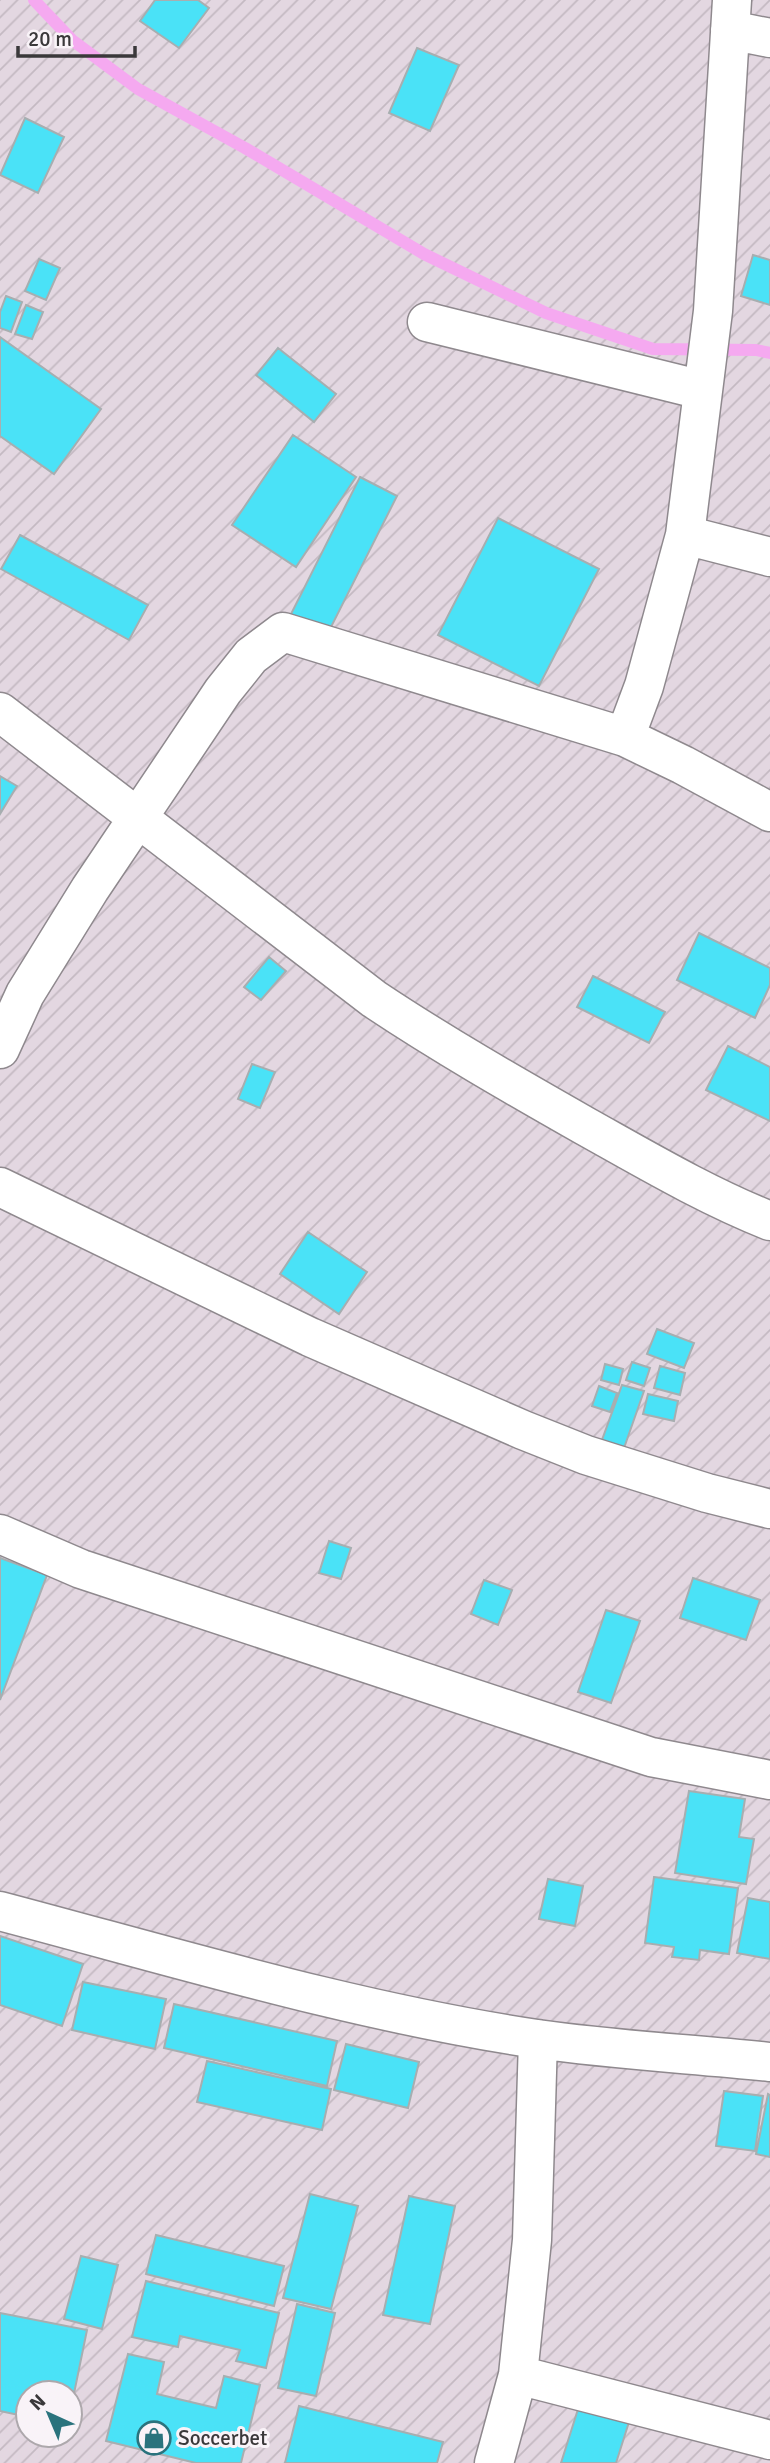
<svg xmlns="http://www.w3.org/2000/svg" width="770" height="2463" font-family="Signika,sans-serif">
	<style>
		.industrial { fill: url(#industrial-furrows); fill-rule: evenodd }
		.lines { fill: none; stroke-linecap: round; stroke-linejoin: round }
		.stream { stroke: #f5a9f0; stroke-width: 12 }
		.building { fill: #4ae2f7; stroke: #a7aeb0; stroke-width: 2 }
		.minor-casing { stroke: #8f898e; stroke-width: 41 }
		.minor { stroke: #fff; stroke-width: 38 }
		.labels { text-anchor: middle; stroke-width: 6; stroke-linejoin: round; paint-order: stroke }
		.poi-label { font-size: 21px; fill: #3a383a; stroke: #f9f3f8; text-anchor: start }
	</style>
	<defs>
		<pattern id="industrial-furrows" width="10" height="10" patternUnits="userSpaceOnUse" patternTransform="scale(1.75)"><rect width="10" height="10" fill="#e3d7e1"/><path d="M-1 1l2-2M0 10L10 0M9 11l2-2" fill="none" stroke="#c4b9c2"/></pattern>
	</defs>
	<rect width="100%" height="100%" fill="#ebe6eb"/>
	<path class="industrial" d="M0,0h770v2463h-770zM28,2393h42v42h-42z"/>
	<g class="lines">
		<path class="stream" d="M34,0l38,40 66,49 107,59 179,106 122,59 107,36 103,1 14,3"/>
	</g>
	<path class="building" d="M155,0h43l11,8 -30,40 -39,-27z
		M417,48l42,17 -29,66 -41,-18z
		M25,118l39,19 -26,56 -38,-18z
		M753,255l17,5v45l-29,-9z
		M39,259l21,9 -14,32 -21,-9z
		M6,296l16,6 -11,30 -11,-4v-16z
		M26,305l17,7 -11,27 -17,-5z
		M0,337l101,72 -47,65 -54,-38z
		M278,348l58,46 -22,28 -58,-47z
		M293,435l63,42 -60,90 -64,-42z
		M360,477l37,19 -70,139 -37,-19z
		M498,518l101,51 -60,117 -101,-51z
		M20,535l128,70 -19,35 -128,-71z
		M0,776l17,10 -17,28z
		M699,933l71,35v17l-15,33 -78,-38z
		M269,957l17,14 -25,29 -17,-13z
		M593,976l72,36 -16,31 -72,-36z
		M728,1046l42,21v54l-64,-31z
		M252,1064l23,8 -15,36 -22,-9z
		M308,1232l59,40 -28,42 -59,-40z
		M657,1329l37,14 -10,25 -37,-14z
		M632,1362l18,6 -6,18 -18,-6z
		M605,1364l18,5 -4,16 -18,-5z
		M660,1366l25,7 -5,22 -26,-7z
		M622,1385l22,6 -20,57 -22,-8z
		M599,1386l18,7 -7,19 -18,-6z
		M648,1394l30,7 -4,20 -31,-7z
		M329,1541l22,7 -10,31 -22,-6z
		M0,1558l47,17 -47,125z
		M693,1578l67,22 -14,40 -66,-22z
		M484,1580l28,10 -14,35 -27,-11z
		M606,1610l34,11 -29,82 -33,-11z
		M689,1791l56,8 -6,38 15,2 -8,45 -71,-11z
		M654,1877l84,11 -9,66 -29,-4 -1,10 -27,-3 2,-10 -29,-4z
		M548,1879l35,7 -8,40 -36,-7z
		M748,1898l22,4v57l-33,-6z
		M0,1936l83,28 -21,62 -62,-21z
		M83,1982l83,17 -11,50 -83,-19z
		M174,2004l163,37 -10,45 -163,-38z
		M346,2044l73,18 -11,46 -74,-18z
		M207,2061l124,28 -9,41 -125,-28z
		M724,2091l39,5 -8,55 -39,-5z
		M768,2094l2,1v62l-14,-3z
		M310,2194l48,12 -27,103 -48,-11z
		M409,2196l46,10 -25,118 -47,-9z
		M156,2235l128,31 -10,40 -128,-32z
		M81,2256l37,9 -16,64 -38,-10z
		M146,2281l133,32 -13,55 -30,-7 4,-11 -60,-14 -2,11 -46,-10z
		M297,2304l38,9 -19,83 -38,-8z
		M0,2313l87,17 -17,83v-20h-42v24l-28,-6z
		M128,2354l36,8 -7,32 59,14 8,-32 36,9 -19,78h-45l-90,-22z
		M299,2406l144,36 -6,21h-152z
		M579,2406l50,16 -13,41h-55z"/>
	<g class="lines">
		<defs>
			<path id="minor" d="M730,30l40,8
				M427,322l275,68
				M685,535l85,22
				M0,712l374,287c69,46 139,86 211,127 61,34 120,69 185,95
				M625,737l19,-51 41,-151 28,-224 19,-311
				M0,1049l25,-55 65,-105 133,-198 28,-35 32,-24 342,105 58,28 87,47
				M0,1187l310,150 213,93 63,25 121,38 63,16
				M0,1534l81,35 570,188 119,23
				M0,1911c178,47 355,101 537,128 77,11 156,15 233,23
				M518,2375l252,65
				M494,2463l24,-88 14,-135 6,-201"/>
		</defs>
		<use href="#minor" class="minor-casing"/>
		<use href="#minor" class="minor"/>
	</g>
	<defs>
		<symbol id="shop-ring" viewBox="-11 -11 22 22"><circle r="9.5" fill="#f9f3f8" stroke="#2a737d" stroke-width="1.5"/><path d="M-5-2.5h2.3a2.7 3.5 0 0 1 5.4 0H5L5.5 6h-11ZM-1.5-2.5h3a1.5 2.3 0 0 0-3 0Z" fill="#2a737d"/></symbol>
	</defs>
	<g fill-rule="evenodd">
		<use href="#shop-ring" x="135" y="2419" width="38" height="38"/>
	</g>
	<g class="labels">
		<g class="poi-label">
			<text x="178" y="2445">Soccerbet</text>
		</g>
	</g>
	<g transform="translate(49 2414) rotate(316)"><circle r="33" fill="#f9f3f8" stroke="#ada8ac" stroke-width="2"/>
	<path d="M0-5L12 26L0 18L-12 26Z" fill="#2a737d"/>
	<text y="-10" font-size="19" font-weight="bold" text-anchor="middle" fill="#3a383a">N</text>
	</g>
	<path d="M18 46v10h117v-10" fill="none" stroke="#3a383a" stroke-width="3.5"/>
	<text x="28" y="46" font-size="21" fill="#3a383a" stroke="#f9f3f8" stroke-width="5" paint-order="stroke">20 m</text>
</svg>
